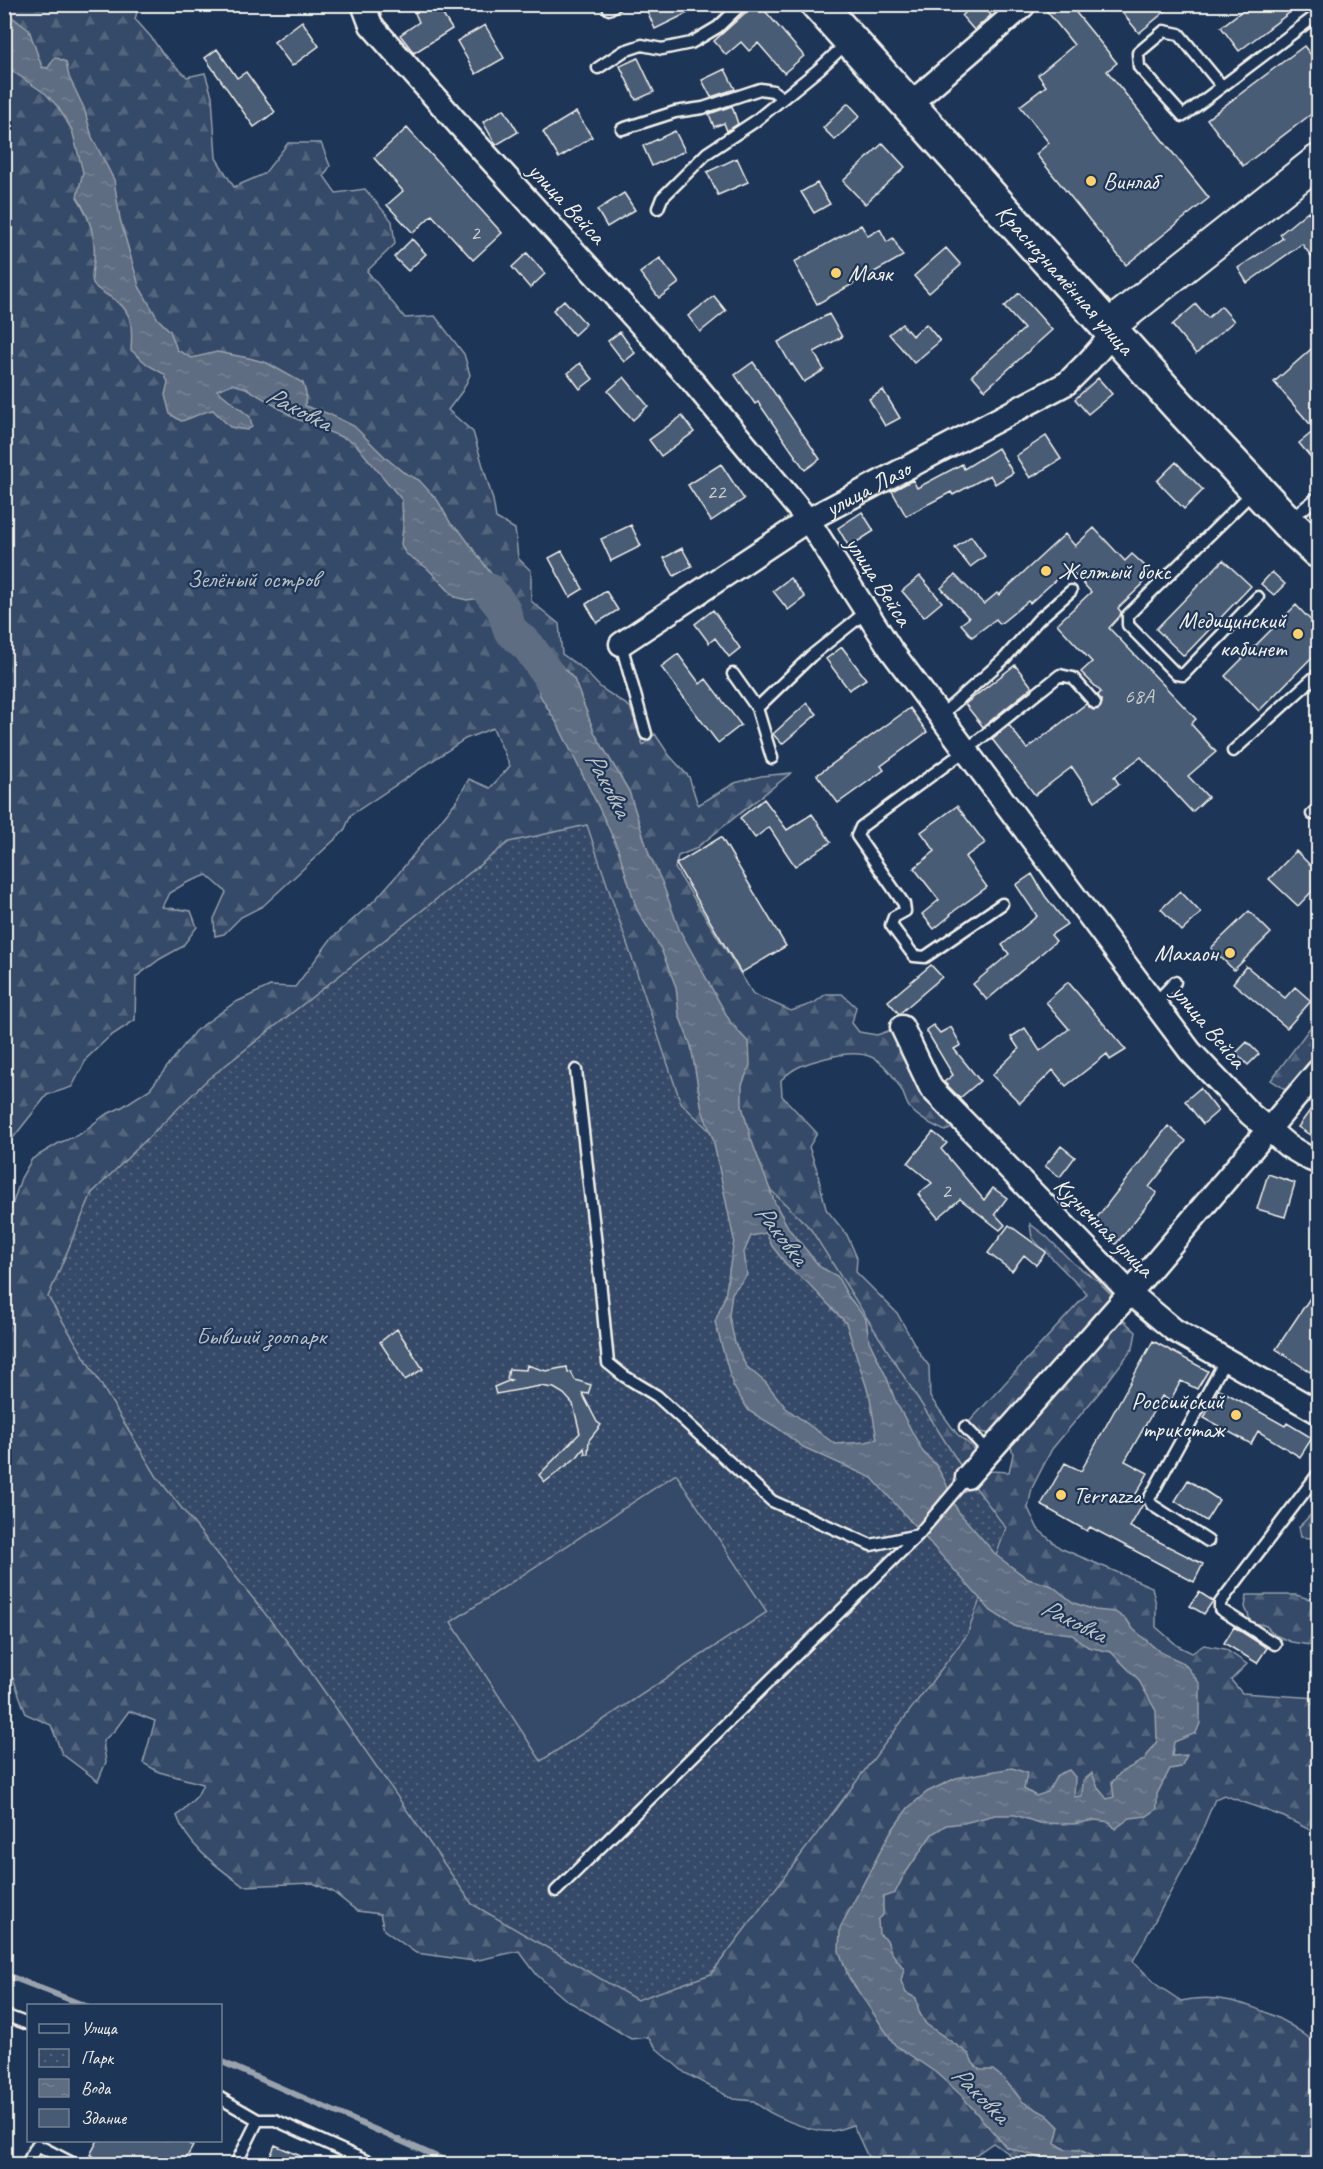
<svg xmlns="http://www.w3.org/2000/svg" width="1323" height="2169" font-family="Caveat,sans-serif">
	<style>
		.forest { fill: url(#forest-firs); stroke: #949ea8; stroke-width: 1.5 }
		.park { fill: url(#park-dots); stroke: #949ea8; stroke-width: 1.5 }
		.pitch { fill: #354a67; stroke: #949ea8; stroke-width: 1.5 }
		.water { fill: url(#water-ripples); stroke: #9aa2ab; stroke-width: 1.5; fill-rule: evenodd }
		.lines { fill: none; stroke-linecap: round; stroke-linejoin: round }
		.stream { stroke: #9aa2ab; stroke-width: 6 }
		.river { stroke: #5e6d82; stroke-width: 34 }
		.building { fill: #485b74; stroke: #f4f1e8; stroke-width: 1.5 }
		.lane-casing { stroke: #f4f1e8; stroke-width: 15 }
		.street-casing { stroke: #f4f1e8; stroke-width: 27 }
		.secondary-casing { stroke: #f4f1e8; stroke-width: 36 }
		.highway-casing { stroke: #f4f1e8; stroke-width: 38 }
		.lane { stroke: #1d3557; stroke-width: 10 }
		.street { stroke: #1d3557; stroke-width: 22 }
		.secondary { stroke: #1d3557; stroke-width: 32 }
		.highway { stroke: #1d3557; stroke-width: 33 }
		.poi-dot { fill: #ffd166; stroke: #1d3557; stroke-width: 2 }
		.labels { text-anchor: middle; stroke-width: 4.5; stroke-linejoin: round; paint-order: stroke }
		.number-label { font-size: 21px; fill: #c9cccb }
		.poi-label { font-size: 24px; fill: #f4f1e8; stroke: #1d3557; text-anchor: start }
		.street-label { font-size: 24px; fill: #f4f1e8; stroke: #1d3557 }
		.park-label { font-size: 24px; fill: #bbbfc1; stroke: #1d3557 }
		.water-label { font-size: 26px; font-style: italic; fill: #c0c3c4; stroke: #1d3557 }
	</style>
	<defs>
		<pattern id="forest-firs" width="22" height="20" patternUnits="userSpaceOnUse" patternTransform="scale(1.5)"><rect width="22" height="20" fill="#354a67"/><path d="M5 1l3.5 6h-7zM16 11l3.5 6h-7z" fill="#53657d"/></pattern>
		<pattern id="park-dots" width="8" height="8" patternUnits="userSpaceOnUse" patternTransform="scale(1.5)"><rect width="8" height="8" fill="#354a67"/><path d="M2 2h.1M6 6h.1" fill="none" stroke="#53657d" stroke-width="1.8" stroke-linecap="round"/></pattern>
		<pattern id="water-ripples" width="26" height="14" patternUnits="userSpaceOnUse" patternTransform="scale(1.5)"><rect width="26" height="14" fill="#5e6d82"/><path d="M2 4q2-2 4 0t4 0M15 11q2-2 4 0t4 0" fill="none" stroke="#768294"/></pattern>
	</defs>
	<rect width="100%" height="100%" fill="#1d3557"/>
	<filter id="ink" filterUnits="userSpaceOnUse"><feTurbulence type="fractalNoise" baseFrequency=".0167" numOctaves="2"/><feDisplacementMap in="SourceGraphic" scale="12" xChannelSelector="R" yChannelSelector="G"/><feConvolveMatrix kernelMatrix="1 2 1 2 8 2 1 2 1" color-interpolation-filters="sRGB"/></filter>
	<g filter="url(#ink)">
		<path class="forest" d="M5,5h134l-4,14 16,18 11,16 25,24 18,-4 7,23 4,62 18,29 30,-13 24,-31h33l9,23 -6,10 12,17 29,-4 27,32 3,23 -28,27 38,47 30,-2 29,38 6,21 -7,15 -15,20 25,22 20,68 3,18 19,11 3,29 13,13v30l28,23 3,30 20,14 19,20 29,19 13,38 12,-11 14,21 20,22 9,28 37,-22 26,-7 30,-3 -96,76 -17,7 -3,12 78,126 38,17 23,-8 12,-9h16l14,13 -4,16 7,9 18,3 14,-5 13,18 5,22 18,27 26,31 -8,3c-12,-6 -26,-12 -35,-23 -4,-4 -5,-12 -8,-17 -19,-35 -36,-44 -76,-33 -19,5 -31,8 -45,22l1,16 35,37 -8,14 7,20 10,42 21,26 10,23 -1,14 41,41 23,41 9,12 1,31 27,37 13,11 21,26 18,1 4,-18 -5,-18 -30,-4 -9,-10 118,-128 -55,-56 -2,-14 16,12 27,27 25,18 28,28 -7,7 17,16 -3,16 -31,41 -50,60 -20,39 -4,20 10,21 22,19 92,39 4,18v22l22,19 14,7 12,-8 21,4 22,15 -16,16 11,13 76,5v136l-34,-17 -60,-22 -9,4 -20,48 -62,114 24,24 24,16c48,-11 101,14 137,44v119h-308l-2,-11 -15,-10 -22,15 -83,3 -20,-4 -15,-32c-7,2 -16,6 -23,6 -19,2 -63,-17 -76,-30l-21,-2 -48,-26 -28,-24 -9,-12 -17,2 -66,-40 -28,-24 -18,-24 -45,10 -58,-8 -32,-23 -4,-16 -23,-3 -24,-19 -20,-9 -70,3c-25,-19 -55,-39 -66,-70l20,-20 6,-12 -44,-12 -16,-9 12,-42 -26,-10 -14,19 -12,11 3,21 -8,19 -36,-27 -11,-29 -25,-11 -13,-36 -9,-3v-445l17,-52 11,-19 27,-16 21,-9 25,-19 17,-8 28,-18 45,-58 39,-28 36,-17 25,1 36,-48 44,-39 23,-26 59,-74 12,-21 21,9 20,-22 -17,-38 -28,11 -114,76 -7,16 -81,75 -22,11 -17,17 -9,2 -1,-17 12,-27 -19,-17 -21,8 -17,10 -7,14 29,4 6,16 -15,20 -22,12 -24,18 -1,43 -26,17 -22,21 -15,29 -25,8 -42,53z
			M1318,1017v49l-16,45 -9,5 -4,-24 -18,-12z
			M1318,1507v24l-8,7 -9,-1 -2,-10z
			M1247,1595h49l17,5v20l5,4v26l-8,-5 -19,-3 -16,-7 -9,-9 -15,-4 -6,-15z"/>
		<path class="park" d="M587,825l94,278 129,125 157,248 39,52 -39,107 -256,339 -74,26 -165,-96 -164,-236 -151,-191 -109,-180 44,-104 116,-114 301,-237z"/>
		<path class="pitch" d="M676,1474l91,138 -226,149 -90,-139z"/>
		<path class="water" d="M4,14h4l21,16 13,37 6,1 7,-11 11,5 3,15 15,31 8,29 22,43 6,39 19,67 19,33 12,12 7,19 15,8 25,-6 32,6 18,5 36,20 3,10 -1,13 24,8 25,12 32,32 17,14 16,8 19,21 13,23 9,7 43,59 14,26 1,14 -17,-2 -4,-20 -8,-11 -22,3 -12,-3 -28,-29 -22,-15 -4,-9 2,-17 -1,-27 -48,-58 -57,-23 -51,-31 -14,-4 -15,6 33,27 2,10 -5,3 -17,-3 -17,-17c-12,2 -20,8 -32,11l-11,-7 -5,-19 3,-13 -4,-8 -16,-9 -17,-15c2,-27 1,-42 -24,-55 -5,-3 -12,-7 -14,-12 -3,-8 1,-16 1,-24 2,-23 -5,-43 -17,-62l6,-25 -11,-42 -14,-23 -12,-13 -41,-28z
			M536,646l24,18 14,15 21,55 34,57 20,63 13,28 17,47 52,94 18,20 1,22 -8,20v21l9,33 24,64 14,26 31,38 17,9 11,20 18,23 3,22 18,37 8,22 28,52 13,13 9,16 12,29 40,46 31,23 24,7 22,17 21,7 20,2 12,8 6,9 27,23 24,11 16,21v39l-4,10 -22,9 -2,14 15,-1 -6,12 -11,2 -13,25v15l-10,7 -17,2 -15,11 -5,-7 -15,-2 -22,4 -34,-1 -24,-8h-20l-31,8 -18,2 -14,9 -29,43 -8,16 -12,4v18l-5,5 1,14 8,6 4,12 13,17 -3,12 5,12 10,5 3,14 7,12 43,30 4,9 7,7h13l11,9 19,23 24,13 12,12 -4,16 10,6 15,1 28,14h-69l-1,-7 -32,-10 -46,-53 -25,-22 -40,-27 -46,-67 -10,-27 1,-23 50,-95 18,-25 19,-16 29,-14 56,-10 15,5 -3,16 12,7 12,-4 9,-17 12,-5 6,7 -1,20 8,-1 1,-15 9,-8 6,15 9,11 7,-2 -2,-15 9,-10 23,-12 13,-19 -1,-30 -18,-32 -27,-27 -23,-5 -17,-13 -55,-7 -25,-16 -119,-133 -69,-31 -27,-20 -27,-16 -16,-25 -18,-64 10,-26 9,-56 -21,-101 -11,-29 -11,-64 -12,-31 -3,-28 -15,-38 -24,-39 -19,-61 -14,-31 -46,-93 -19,-31 -3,-25 -7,-22zM766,1233l6,13 17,22 19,15 38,40 24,75 7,41 -11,3 -31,2 -49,-36 -20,-25 -20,-17 -11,-23 -6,-27 3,-23 15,-18 -3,-23 7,-16z"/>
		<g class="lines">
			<path class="stream" d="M4,1974l82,32
				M220,2061l233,103"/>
			<path class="river" d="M489,590l14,18 7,22 19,17 26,38"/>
		</g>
		<path class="building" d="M411,4h25l16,25 -38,24 -14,-18 19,-13z
			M644,4h62l-51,25z
			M755,4h4l45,52 -20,17 -26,-30 -9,8 -8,-9 -15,13 -12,-14z
			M974,4h7l10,11 -17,15 -12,-14z
			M1041,4h28l48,59 -10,8 102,127 -83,67 -90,-111 13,-11 -29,-37 26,-20 -8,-11 36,-30z
			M1115,4h59l-35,29z
			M1251,4h50l-62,47 -18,-24z
			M302,21l17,25 -27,20 -18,-24z
			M485,25l19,33 -28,16 -19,-33z
			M1304,46l14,18v45l-75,57 -36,-47z
			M217,49l20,29 9,-6 29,40 -21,15 -49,-69z
			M638,58l16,34 -18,8 -16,-34z
			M725,69l10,20 -24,8 -9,-17z
			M848,103l12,13 -25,24 -12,-12z
			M732,106l6,18 -11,7 -3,-8 -10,4 -5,-13z
			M504,109l14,23 -22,13 -13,-23z
			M576,112l16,25 -33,21 -16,-26z
			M407,128l95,105 -29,27 -41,-45 -19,18 -26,-28 16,-14 -29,-33z
			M675,131l10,20 -33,15 -9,-20z
			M883,143l22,24 -40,37 -22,-23z
			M737,158l11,24 -30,13 -11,-23z
			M817,183l13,21 -16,9 -13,-21z
			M624,193l11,17 -28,17 -10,-17z
			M1308,211l10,13v41l-16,-21 -55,39 -9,-15 45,-30 -3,-4z
			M861,225l7,11 12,-7 7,13 6,-4 10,18 -86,48 -23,-42z
			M412,239l14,15 -18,17 -14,-14z
			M946,248l15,17 -32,28 -15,-17z
			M527,253l18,21 -15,14 -18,-21z
			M660,258l19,25 -20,15 -19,-25z
			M1019,293l33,37 -67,60 -13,-15 52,-46 -20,-22z
			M714,296l12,15 -26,21 -12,-16z
			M564,300l22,24 -12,11 -21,-25z
			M1196,304l12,14 13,-12 13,15 -38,33 -24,-29z
			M829,314l13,23 -28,15 10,18 -20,12 -12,-18 -1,1 -13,-23z
			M902,324l10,12 14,-12 14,17 -26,22 -25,-29z
			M620,332l15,21 -11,9 -16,-21z
			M1318,343v123l-19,-23 16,-13 -41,-48z
			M753,362l67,97 -15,11 -47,-68 -3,2 -20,-29z
			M580,363l13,16 -13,10 -12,-16z
			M624,377l24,29 -15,14 -25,-29z
			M1098,378l14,16 -24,20 -13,-15z
			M883,390l17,28 -15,8 -16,-27z
			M682,416l12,16 -33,24 -12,-16z
			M1046,436l15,23 -31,19 -14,-22z
			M998,448l15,25 -18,11 -5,-9 -37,20 -2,-3 -45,24 -14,-25 21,-11 4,8 45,-24 2,5z
			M1176,462l27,28 -19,19 -27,-28z
			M721,464l23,35 -33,22 -23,-36z
			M862,512l12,19 -25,16 -11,-19z
			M631,525l10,21 -30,15 -10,-22z
			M1094,528l31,33 7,-7 12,11 3,6 -4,13 -25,24 3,4 -1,4 -11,12 87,91 -5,5 25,28 -28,24 20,21 -16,15 -51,-55 -27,20 5,7 -24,17 -23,-34 -37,28 -43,-56 17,-14 18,24 59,-45 7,6 7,-2 2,-6 -4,-7 3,-3 -20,-20 11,-10 -35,-38 34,-32 -22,-24 -39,35 -2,-2 -28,23 -4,-5 -24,18 -11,-13 8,-6 -28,-30 14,-13 29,29 13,-11 2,2 66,-61 10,12z
			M971,536l14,20 -15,11 -15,-19z
			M682,548l10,18 -18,10 -10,-18z
			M562,551l21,38 -13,8 -21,-39z
			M1223,560l28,26 -67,70 -28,-27z
			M1272,572l13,12 -11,11 -13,-11z
			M920,576l22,26 -18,15 -22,-26z
			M790,578l15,19 -17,13 -15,-19z
			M606,591l12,19 -21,13 -11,-19z
			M1296,605l22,23v23l-59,60 -34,-35z
			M713,610l27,38 -11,9 -14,-19 -6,5 -14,-19z
			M842,647l24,32 -17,11 -23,-31z
			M678,654l22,30 6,-5 35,46 -23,18 -57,-76z
			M1015,665l17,22 -49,40 -18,-23z
			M807,703l10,11 -35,30 -9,-10z
			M910,708l17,24 -46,34 3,4 -46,33 -21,-28z
			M764,799l23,31 25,-16 19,28 -36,24 -26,-39 -14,11 -15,-20z
			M957,806l28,37 -20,14 22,30 -37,27 1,1 -17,14 -12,-15 17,-14 -25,-32 21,-17 -14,-19z
			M721,837l65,109 -45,27 -65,-109z
			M1296,851l22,22v12l-20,21 -29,-27z
			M1032,874l13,22 22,28 -16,11 5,6 -69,59 -14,-16 36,-30 -7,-9 35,-29 -21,-31z
			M1180,891l21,22 -19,18 -21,-22z
			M1249,911l22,22 -37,37 -23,-22z
			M931,965l11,12 -43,37 -11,-13z
			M1246,966l39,32 10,-11 16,14 -24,27 -54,-45z
			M1068,982l58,68 -16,10 -3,-6 -41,32 -13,-16 -33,33 -28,-28 27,-26 -8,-12 14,-9 15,23 29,-22 -23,-27z
			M933,1025l7,8 11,-6 10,18 -7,4 26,32 -20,17 -16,-16 9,-7 -27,-45z
			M1247,1042l12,12 -11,11 -12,-12z
			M1200,1088l18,23 -15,13 -18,-23z
			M1318,1099v30l-5,8 -15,-10z
			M1168,1126l18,15 -37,46 8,6 -41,51 -25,-19z
			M933,1132l14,11 -6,6 43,51 9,-12 14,10 -12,16 10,11 -5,5 -40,-31 -22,19 -20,-24 14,-11 -24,-20z
			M1061,1146l14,11 -15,20 -15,-11z
			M1268,1174l27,9 -10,34 -28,-8z
			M1009,1225l37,27 -10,13 -12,-10 -12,16 -24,-18z
			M1318,1286v73l-8,13 -34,-23z
			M397,1329l26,40 -18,11 -25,-38z
			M1153,1341l55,30 -11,18 -16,-8 -11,20 -8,-5 -37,65 23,12 -12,21 6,3 1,7 -13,23 73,37 -9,18 -104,-55 -3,4 -46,-26 24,-42 16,8z
			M527,1365l19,6 21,-4 1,6 3,-1 4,8 16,5 -3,9 -6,-1 15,29 4,3 -12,15 -1,14h-3l-1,-6 -7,9 -32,25 -6,-7 41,-42 -7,-29 -9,-10 -10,-6 -14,-2 -44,8 -2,-7 17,-7 -4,-1 2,-10 17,1z
			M1219,1389l66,37 2,-3 25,15 -12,19 -42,-26 -7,13 -47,-26z
			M1188,1480l31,20 -13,21 -31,-20z
			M1199,1592l14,9 -9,13 -14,-8z
			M1234,1627l33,21 -10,15 -33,-20z
			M98,2140h84l11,6 -10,18h-59l-12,-5 -4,5 -18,-9z
			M275,2145l44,19h-52z"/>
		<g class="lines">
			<defs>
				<path id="lane" d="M609,9l8,-5
					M598,68l26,-17 18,-6 20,4 29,-6 27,-16 24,-23
					M1221,85l-42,-51 -15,-3 -26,22 1,14 44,49 135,-102
					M622,129l53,-17 28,-4 57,-19 13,2 9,7
					M658,208l4,-10 45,-45 47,-31 65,-53 29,-27
					M1254,491l-126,124v10l48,49 7,1 75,-78
					M1302,510l16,-13
					M621,644l25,90
					M733,674l24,34 15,50
					M757,708l54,-52 55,-44
					M940,716l65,-58 33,-38 33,-29
					M1233,751l85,-77
					M1312,814l6,-6
					M1002,904l-77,53 -11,-1 -23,-31 3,-8 11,-6 -1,-7 -47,-68 4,-9 105,-77 94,-75 13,3 22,25
					M1154,1004l21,-22
					M576,1070l24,210 8,83 16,13 33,20 115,105 99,44 47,-10
					M965,1427l24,25
					M1208,1541l-56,-36 -3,-6 77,-140
					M1275,1644l-55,-35v-6l98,-129
					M556,1891l362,-356 49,-58
					M4,2015l24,9
					M220,2098l38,22h17l98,44
					M27,2164l10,-19 37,19
					M236,2164l22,-44"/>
				<g id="street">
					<path d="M363,4l8,21 89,101 232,255 116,139 83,130 299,401 60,63 18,15 20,17 22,13 8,3"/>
					<path d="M924,92l99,-86"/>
					<path id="s1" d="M621,644l187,-124 259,-137 22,-22 25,-28"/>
					<path d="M902,1027l29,61 199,205 44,37 144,82"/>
					<path d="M967,1477l163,-184 188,-222"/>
				</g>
				<path id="secondary" d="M1123,315l195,-154"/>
				<g id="highway">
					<path id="s2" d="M818,4l360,401 112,120 28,26"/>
				</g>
			</defs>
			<use href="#lane" class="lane-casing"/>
			<use href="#street" class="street-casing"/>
			<use href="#secondary" class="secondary-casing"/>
			<use href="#highway" class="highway-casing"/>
			<use href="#lane" class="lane"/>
			<use href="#street" class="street"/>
			<use href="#secondary" class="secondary"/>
			<use href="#highway" class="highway"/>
		</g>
	</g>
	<g class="poi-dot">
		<circle cx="1091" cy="181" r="6"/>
		<circle cx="836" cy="273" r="6"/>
		<circle cx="1046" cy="571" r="6"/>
		<circle cx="1298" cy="634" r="6"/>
		<circle cx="1230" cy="953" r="6"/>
		<circle cx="1236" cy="1415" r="6"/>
		<circle cx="1061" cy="1495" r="6"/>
	</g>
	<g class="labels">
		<g class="number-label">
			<text x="475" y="240">2</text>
			<text x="716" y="499">22</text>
			<text x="1139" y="703">68А</text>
			<text x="946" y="1198">2</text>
		</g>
		<g class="poi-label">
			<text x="1103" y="189">Винлаб</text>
			<text x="848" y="281">Маяк</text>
			<text x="1058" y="579">Желтый бокс</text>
			<text x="1286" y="628" text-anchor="end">Медицинский<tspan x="1286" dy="28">кабинет</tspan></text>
			<text x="1218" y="961" text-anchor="end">Махаон</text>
			<text x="1224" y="1409" text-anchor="end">Российский<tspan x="1224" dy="28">трикотаж</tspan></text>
			<text x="1073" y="1503">Terrazza</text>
		</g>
		<g class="street-label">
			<text transform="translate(567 203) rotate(47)" y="8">улица Вейса</text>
			<text dy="8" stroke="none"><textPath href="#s2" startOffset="370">Краснознамённая улица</textPath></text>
			<text dy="8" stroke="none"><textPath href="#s1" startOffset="292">улица Лазо</textPath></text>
			<text transform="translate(879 581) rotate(57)" y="8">улица Вейса</text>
			<text transform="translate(1209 1026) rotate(50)" y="8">улица Вейса</text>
			<text transform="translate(1104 1227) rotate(45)" y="8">Кузнечная улица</text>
		</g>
		<g class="park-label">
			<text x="253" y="587">Зелёный остров</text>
			<text x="261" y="1344">Бывший зоопарк</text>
		</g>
		<g class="water-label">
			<text transform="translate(299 408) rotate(27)" y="9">Раковка</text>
			<text transform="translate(609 784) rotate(62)" y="9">Раковка</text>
			<text transform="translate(782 1234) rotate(52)" y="9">Раковка</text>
			<text transform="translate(1074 1620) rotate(26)" y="9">Раковка</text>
			<text transform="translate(981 2094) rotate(45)" y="9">Раковка</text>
		</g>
	</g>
	<rect width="1323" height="2169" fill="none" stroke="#1d3557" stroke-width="24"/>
	<rect x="12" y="12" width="1299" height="2145" fill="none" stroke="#f4f1e8" stroke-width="2" filter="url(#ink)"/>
	<rect x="27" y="2004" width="195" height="138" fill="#1d3557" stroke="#738091" stroke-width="1.5"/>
	<rect x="39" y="2024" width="30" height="9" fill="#1d3557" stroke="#738091" stroke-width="1.5"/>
	<text x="81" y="2034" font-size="18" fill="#f4f1e8">Улица</text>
	<rect x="39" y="2049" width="30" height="18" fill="url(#park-dots)" stroke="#738091" stroke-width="1.5"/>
	<text x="81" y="2064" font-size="18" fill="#f4f1e8">Парк</text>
	<rect x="39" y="2079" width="30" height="18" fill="url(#water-ripples)" stroke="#738091" stroke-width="1.5"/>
	<text x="81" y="2094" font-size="18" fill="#f4f1e8">Вода</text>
	<rect x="39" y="2109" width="30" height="18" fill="#485b74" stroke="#738091" stroke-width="1.5"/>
	<text x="81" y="2124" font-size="18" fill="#f4f1e8">Здание</text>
</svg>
